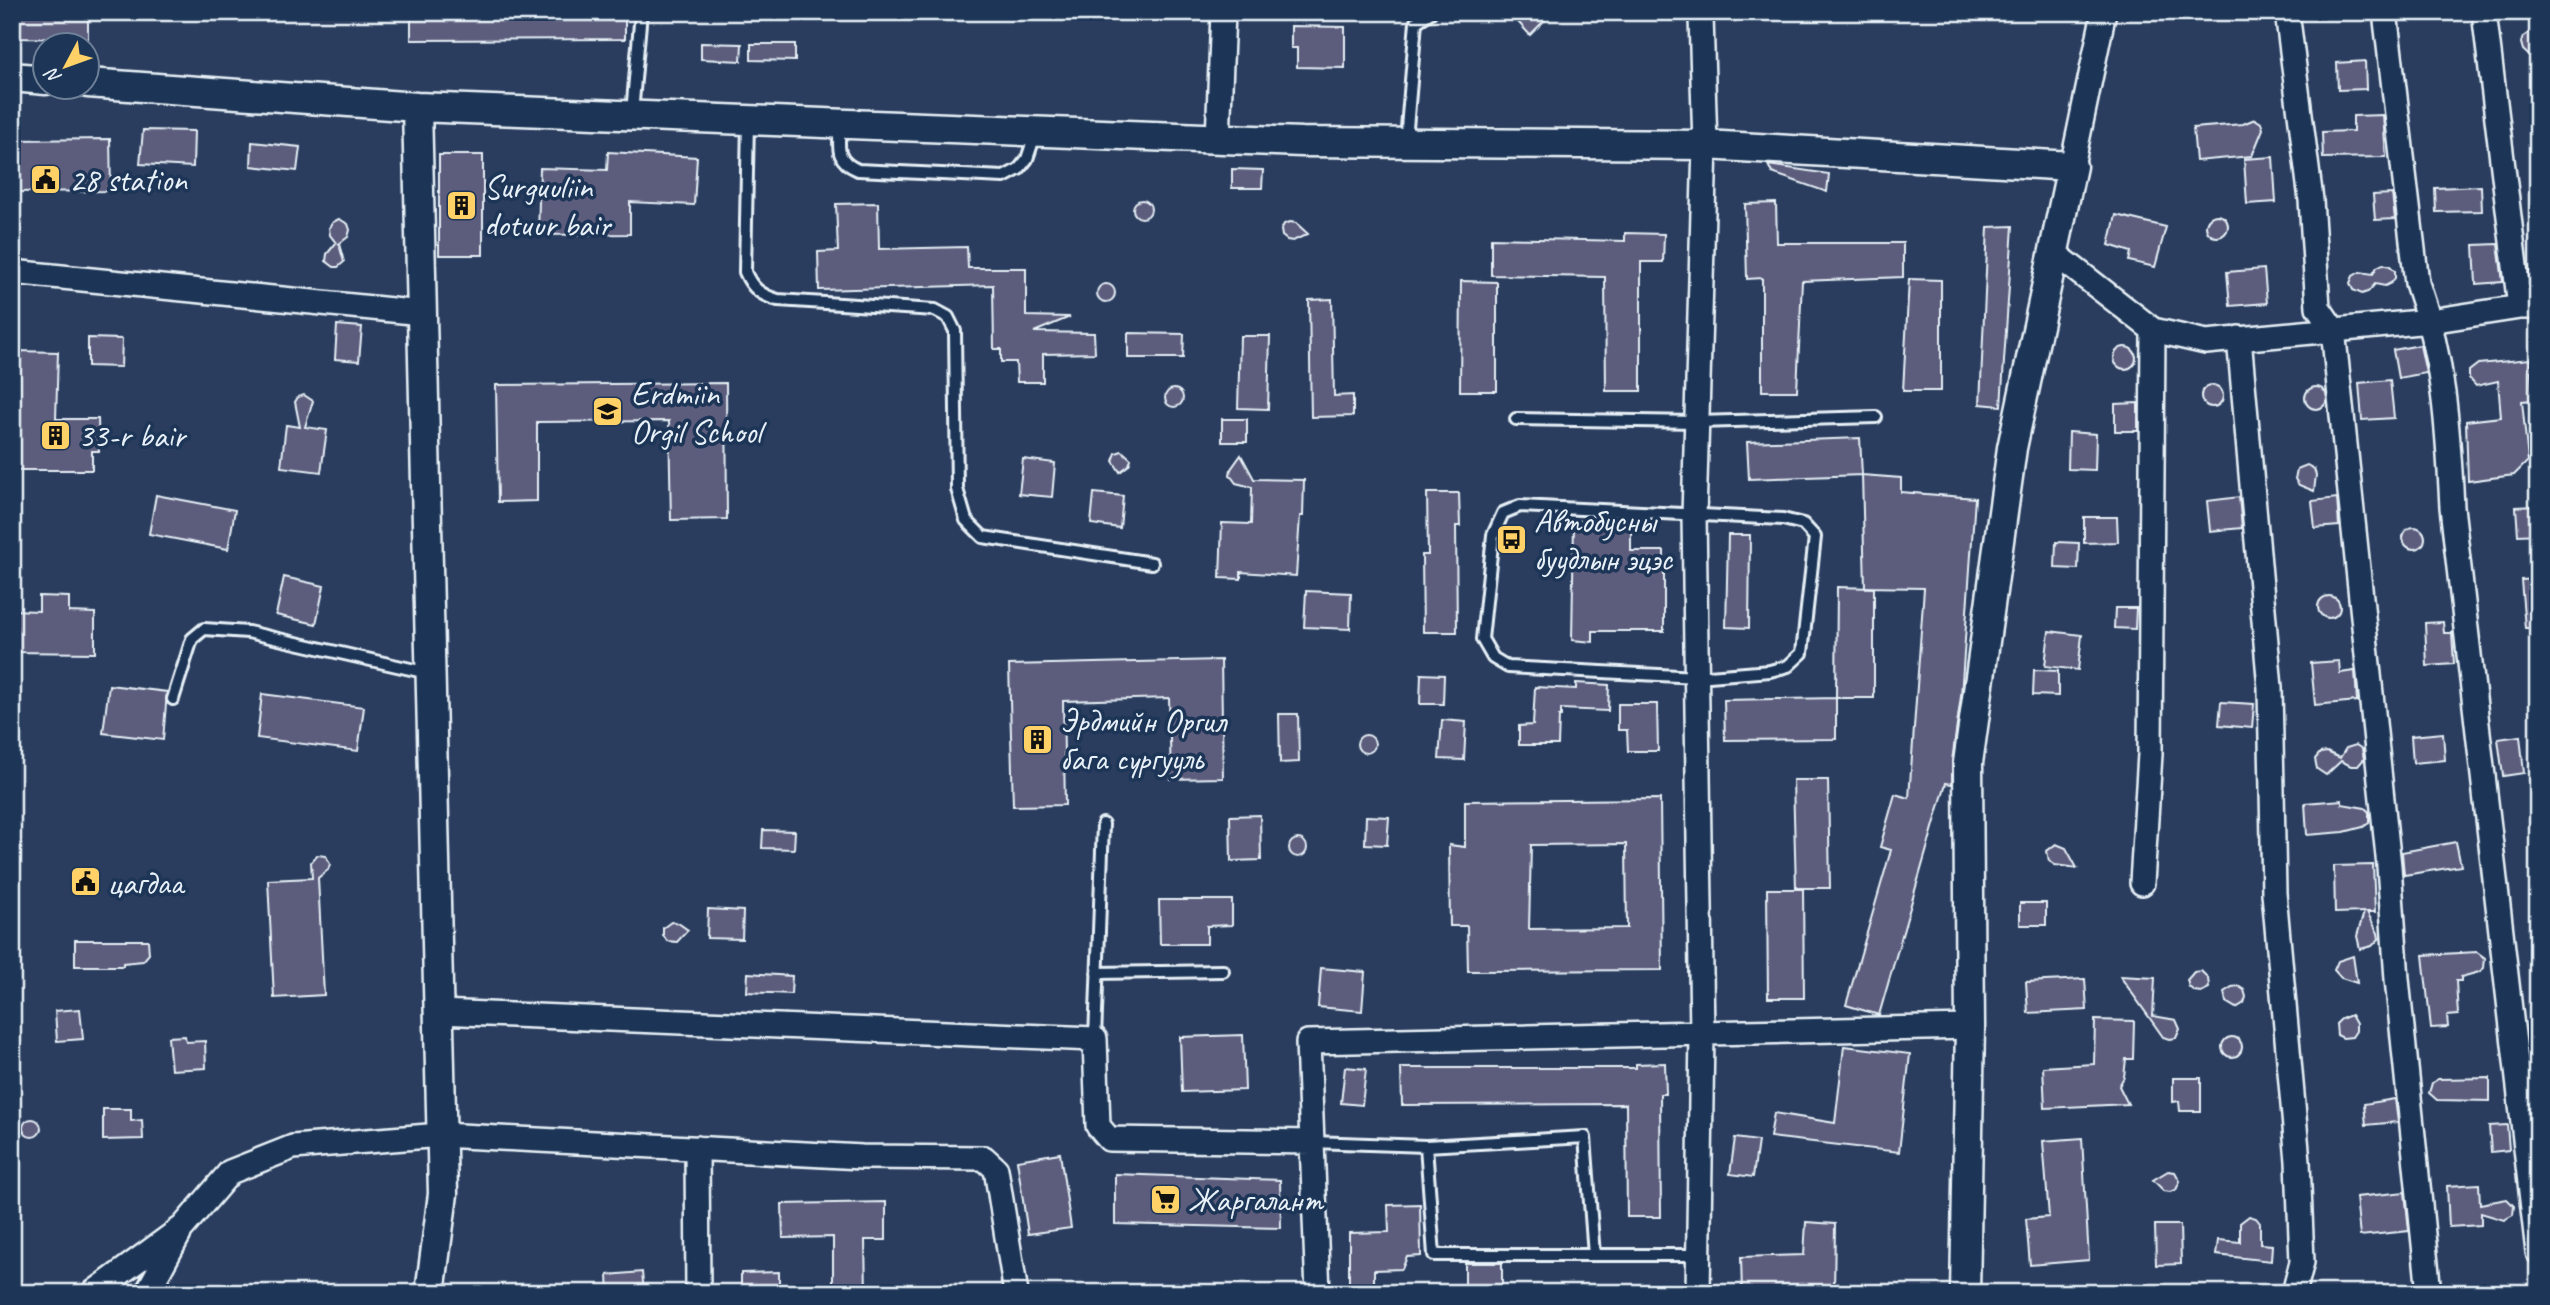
<svg xmlns="http://www.w3.org/2000/svg" width="2550" height="1305" font-family="Caveat,sans-serif">
	<style>
		.building { fill: #5c5b7c; stroke: #e8f1f8; stroke-width: 2; fill-rule: evenodd }
		.lines { fill: none; stroke-linecap: round; stroke-linejoin: round }
		.service-casing { stroke: #e8f1f8; stroke-width: 16 }
		.minor-casing { stroke: #e8f1f8; stroke-width: 28 }
		.tertiary-casing { stroke: #e8f1f8; stroke-width: 33 }
		.service { stroke: #1d3557; stroke-width: 10 }
		.minor { stroke: #1d3557; stroke-width: 23 }
		.tertiary { stroke: #1d3557; stroke-width: 28 }
		.labels { text-anchor: middle; stroke-width: 7; stroke-linejoin: round; paint-order: stroke }
		.poi-label { font-size: 33px; fill: #e8f1f8; stroke: #1d3557; text-anchor: start }
	</style>
	<rect width="100%" height="100%" fill="#2a3d5e"/>
	<filter id="ink" filterUnits="userSpaceOnUse"><feTurbulence type="fractalNoise" baseFrequency=".0143" numOctaves="2"/><feDisplacementMap in="SourceGraphic" scale="14" xChannelSelector="R" yChannelSelector="G"/><feConvolveMatrix kernelMatrix="1 2 1 2 8 2 1 2 1" color-interpolation-filters="sRGB"/></filter>
	<g filter="url(#ink)">
		<path class="building" d="M12,12h76v27l-76,-1z
			M411,12h214v27l-214,1z
			M1509,12h44l-23,23z
			M1291,26l54,1v41l-48,-1v-19h-6z
			M2538,26v38l-15,-14 -2,-7 2,-6z
			M701,43l41,1 -1,17 -40,-2z
			M751,44h44v17l-44,-1z
			M2365,61l1,28 -28,1 -1,-27z
			M2383,115l3,42 -63,1 -1,-26 31,-1v-15z
			M2255,119l6,4 2,6 -11,27 -56,5 -3,-33 50,-4z
			M143,130l51,1 -1,36 -53,-3z
			M110,139l1,52 -97,1 -1,-52z
			M252,142l48,5 -3,24 -46,-5z
			M608,152l89,5 -3,48 -64,-3v32l-92,1 2,-67 67,2z
			M439,155h44v100h-44z
			M2273,157l3,45 -29,2 -3,-45z
			M1768,165l61,9 -2,18 -55,-19z
			M1232,169l31,1 -1,18h-30z
			M2481,186l1,25 -46,1 -1,-24z
			M2392,194l3,25 -20,1 -2,-25z
			M1133 209a9 9 0 1 1 18 0a9 9 0 1 1-18 0Z
			M878,203l1,46 88,-2 1,21h58v48l44,1 -36,15 60,1 1,20 -52,1v28h-26l-1,-20h-15v-13h-7l-1,-64 -174,5 -1,-38 20,-1 -2,-47z
			M1776,203l1,40h126v34l-101,4 -5,110h-35v-113l-15,1 -2,-75z
			M2116,215l50,12 -11,40 -26,-6 2,-9 -22,-7z
			M2206 226a11 11 0 1 1 22 0a11 11 0 1 1-22 0Z
			M339,219l9,5 2,6 -2,7 -9,7 5,18 -6,5h-4l-8,-6 1,-7 9,-11 -6,-8 -1,-7 4,-6z
			M1290,222l6,1 12,11 -15,7 -6,-1 -5,-4 -1,-6 3,-6z
			M2013,226l-12,180 -21,-2 8,-177z
			M1625,233l39,1 -1,28h-22v129h-35l-1,-114 -114,-2v-37l134,3z
			M2498,244l5,38 -27,2 -2,-39z
			M2383,264l7,2 5,5v7l-4,5 -6,3 -10,-2 -7,8 -6,2 -9,-4 -3,-7 3,-7 7,-4 13,2 4,-7z
			M2264,269l3,34 -37,3 -3,-34z
			M1909,279l32,1v111h-38z
			M1461,281l36,1v109h-37z
			M1097 293a9 9 0 1 1 18 0a9 9 0 1 1-18 0Z
			M1332,299l2,97 19,-1v21l-42,1 -2,-117z
			M337,325l25,2 -3,34 -24,-2z
			M1128,333l56,1 -1,24h-55z
			M1240,336h30l-2,73 -30,-1z
			M88,338l34,1 -1,28 -33,-1z
			M2420,345l6,28 -28,5 -5,-28z
			M2114 358a11 11 0 1 1 22 0a11 11 0 1 1-22 0Z
			M15,351l43,1 -2,67h42l1,32h-7v19h-80v-51h4z
			M2530,359v5h7l1,5 -7,2 2,29 -11,1 6,60 -14,14 -46,6 -2,-60 35,-4 -3,-36 -22,5 -7,-8v-7l9,-7z
			M2390,380l4,38 -32,2 -3,-37z
			M726,383l1,136 -56,1 -2,-99 -132,1v79l-39,1 -2,-117z
			M2201 396a11 11 0 1 1 22 0a11 11 0 1 1-22 0Z
			M2305 398a11 11 0 1 1 22 0a11 11 0 1 1-22 0Z
			M1165 398a9 9 0 1 1 18 0a9 9 0 1 1-18 0Z
			M304,395l9,6 -8,26 22,3 -6,42 -40,-5 5,-42 14,2 -5,-25 3,-5z
			M2138,403v28h-23v-27z
			M1222,419h25v23h-25z
			M2069,432l27,2 -1,36 -27,-1z
			M1860,438l2,37 -113,4 -2,-37z
			M1122,451l9,8 -2,6 -9,7 -7,-11 3,-8z
			M1241,455l13,24 50,1 -1,36h-3l-4,60 -55,-4v7l-21,-1 2,-55 29,1 1,-37 -16,-4 -6,-8 1,-6z
			M1023,459l32,4 -3,34 -33,-3z
			M2307,465l7,4 2,6 -2,16 -15,-6 -4,-6 2,-10z
			M1862,475l39,3v14l74,6 -14,198 -9,65v23l-6,-1 -67,232 -33,-10 45,-155 -11,-3 15,-53 14,4 15,-210 -59,-1z
			M1094,493l29,3 -3,32 -29,-4z
			M1427,493h32l1,33h-4l1,106h-34l-1,-77h6z
			M156,495l79,15 -7,39 -79,-15z
			M2239,497l3,31 -32,3 -3,-30z
			M2337,498l2,28 -24,2 -3,-27z
			M2538,506v28l-20,1 -2,-28z
			M2084,517h33l1,25 -34,1z
			M1574,521l57,1v29h33v80h-71v11l-21,-2z
			M2403 538a11 11 0 1 1 22 0a11 11 0 1 1-22 0Z
			M1728,535h22l-1,93 -23,-1z
			M2056,542l23,1 -1,26 -23,-1z
			M284,577l40,9 -8,38 -40,-9z
			M2538,579v49h-13l-4,-48z
			M1837,587l37,1v110h-38z
			M1306,591l45,2 -1,36 -46,-2z
			M39,596l30,1v15l26,1v40l-83,-1v-42l27,1z
			M2318 607a11 11 0 1 1 22 0a11 11 0 1 1-22 0Z
			M2115,608h21l-1,21 -21,-1z
			M2443,622l1,11h8l2,31 -27,2 -2,-43z
			M2049,631l33,4 -4,35 -33,-4z
			M1221,660l2,118 -52,1 -2,-81 -106,3 2,104 -52,1 -4,-141z
			M2339,661l1,12 15,-2 2,30 -42,4 -4,-42z
			M2034,670l24,1v25l-25,-1z
			M1421,674l23,1 -1,29h-23z
			M1576,683l33,2 -1,26 -47,-2v7h-2l-1,29h-39v-19l14,-1 2,-38 41,2z
			M109,685l58,7 -4,48 -60,-7z
			M262,694l102,13 -6,44 -101,-13z
			M1836,698v41l-111,1 -1,-40z
			M2221,702l33,2 -2,24 -33,-3z
			M1618,704h39l1,47h-30l-1,-21h-9z
			M1279,714h19l1,48 -19,1z
			M1442,720l24,2 -2,38 -25,-1z
			M2443,733l2,27 -32,3 -2,-27z
			M1357 744a9 9 0 1 1 18 0a9 9 0 1 1-18 0Z
			M2520,736l4,37 -21,3 -5,-37z
			M2356,745l6,4 2,10 -6,7h-7l-10,-5 -15,14 -9,-6 -2,-10 5,-6 7,-1 13,6 6,-10z
			M1793,780h35l2,108h-34z
			M1660,799l2,171 -194,1 -1,-45h-17l-1,-81 16,2v-46zM1626,844l1,84 -98,1 2,-84z
			M2342,800v4l23,4 4,4v11l-6,4 -19,5 -37,3 -2,-32z
			M1260,815l1,45 -30,1 -1,-45z
			M1366,816l23,1 -2,28 -22,-1z
			M763,830l32,1 -1,18 -32,-1z
			M1289 848a9 9 0 1 1 18 0a9 9 0 1 1-18 0Z
			M2456,842l5,24 -57,9 -2,-23z
			M2056,844l10,4 11,20 -22,-3 -6,-4 -2,-10z
			M317,855l9,1 4,8 -2,6 -10,8 6,117 -50,3 -6,-118 44,-2 -1,-16z
			M2373,865l2,47h-8l11,21 1,6 -7,7 -12,3 -3,-13 7,-24 -29,1 -1,-47z
			M1767,889h36l1,109h-36z
			M1159,900h73v25l-25,1v18h-47z
			M2020,903h26v22h-26z
			M708,909l35,2 -1,28 -35,-1z
			M671,922l7,1 10,7 -11,12 -10,-1 -4,-6v-7z
			M75,940h73l1,14 -6,7 -20,2v3h-48z
			M2477,952l8,6 -1,10 -5,4 -18,5v4h-5l2,34 -11,1 1,11 -17,1 -8,-73z
			M2353,956l4,27 -16,-5 -7,-8 4,-9z
			M1321,968l44,4 -3,39 -44,-4z
			M2201,971l7,7 1,10 -8,4 -7,-1 -5,-4 -2,-7 7,-8z
			M748,973l44,3 -1,18 -44,-2z
			M2120,976l35,2 -2,38 23,4 4,9 -4,9 -7,1 -6,-2z
			M2085,979l2,31 -59,3 -2,-31z
			M2238,986l6,4 2,7 -2,6 -8,5 -10,-6 -2,-10 8,-5z
			M80,1009l3,30 -26,2 -2,-30z
			M2351,1015l5,9v7l-4,6 -9,1 -6,-3 -1,-11 5,-5z
			M2095,1020l39,1 -1,38h-7l-2,18 -5,9 9,18 -83,4 -2,-41 51,-3z
			M1243,1035l2,55 -63,2 -2,-55z
			M185,1036l1,6 19,-1 1,27 -35,2 -3,-33z
			M2222 1047a10 10 0 1 1 20 0a10 10 0 1 1-20 0Z
			M1844,1046l66,8 -11,98 -129,-15 4,-24 61,10z
			M1665,1063l1,31h-6l1,123h-34l-1,-113 -224,1 -1,-37h235v-4z
			M1345,1067l21,2 -4,36 -21,-2z
			M2173,1078h28v33h-21l-1,-10 -6,1z
			M2490,1078v23l-53,-1 -8,-7 3,-10 6,-4z
			M2395,1099l3,23 -32,3 -2,-21z
			M103,1109h28v12l11,-1 1,19 -40,1z
			M23 1128a9 9 0 1 1 18 0a9 9 0 1 1-18 0Z
			M2507,1125l2,25 -18,2 -2,-26z
			M1735,1138l23,3 -5,36 -23,-3z
			M2082,1138l7,122 -59,5 -4,-46 23,-2 -6,-76z
			M1060,1153l11,75 -43,6 -11,-74z
			M2168,1171l7,1 5,9 -4,9 -6,2 -6,-1 -11,-11z
			M1115,1174l165,6 1,48 -166,-4z
			M2479,1184l1,20 27,-5 7,7 -1,9 -9,5 -23,-7v12l-32,2 -2,-41z
			M2405,1192l4,39 -49,5 -4,-39z
			M886,1202v38h-21l1,53h-33v-56l-50,1 -1,-34z
			M1420,1204l1,52 -14,1 -5,12 -28,1v23h-25v-60l40,-1 -1,-27z
			M2249,1216l7,2 4,5v21l12,1 -1,16 -55,-6 2,-15 22,2v-19z
			M1806,1222l29,2 -1,69h-92l-1,-36 63,-2z
			M2155,1225h25l1,39 -25,1z
			M1465,1263h37v30h-37z
			M642,1272l2,21h-35l-1,-18z
			M779,1272v21h-38v-20z"/>
		<g class="lines">
			<defs>
				<path id="service" d="M632,113l9,-101
					M748,121l-3,151c7,16 15,23 33,28l157,10 13,7 7,14 2,158 9,31 17,17 169,26
					M840,124c-1,22 -6,36 18,46l146,7 15,-8 8,-10 9,-27
					M1406,140l10,-118 15,-10
					M1516,419l181,3 179,-5
					M1520,506l263,13 20,5 12,13 -13,116 -14,13 -18,5 -73,6 -189,-10 -15,-9 -11,-19 11,-104 10,-22z
					M173,699l19,-60 12,-10 44,3 180,41
					M1097,973l126,-2
					M1095,1039l8,-215
					M1312,1142l114,4 8,109h264
					M1426,1146l159,-9 9,118"/>
				<path id="minor" d="M2287,12l24,188 7,107 15,22 56,537 8,113 32,314
					M2385,12l32,271c27,76 31,144 35,224l86,745
					M2484,12l36,295
					M1218,139l5,-127
					M2072,166l32,-154
					M2053,252l100,78 53,12 224,-21 90,-14h18
					M12,272l410,41
					M2239,338l31,350 4,205 24,268 4,101 -8,31
					M2142,883l8,-129 3,-424
					M438,1012l657,27 3,87 11,13 203,3
					M697,1148l1,145
					M93,1293l90,-66 47,-55 63,-25 148,-12 421,22 122,1 12,11 20,124
					M147,1293l32,-59
					M1318,1293l-10,-251 662,-15
					M1698,1293l4,-259 -8,-518 11,-371 -4,-128"/>
				<path id="tertiary" d="M12,77l34,3
					M88,83l329,24 885,35 403,3 367,21 -60,282 -44,315 2,264 -5,266
					M417,107l26,1087 -13,99"/>
			</defs>
			<use href="#service" class="service-casing"/>
			<use href="#minor" class="minor-casing"/>
			<use href="#tertiary" class="tertiary-casing"/>
			<use href="#service" class="service"/>
			<use href="#minor" class="minor"/>
			<use href="#tertiary" class="tertiary"/>
		</g>
	</g>
	<defs>
		<symbol id="civic-square" viewBox="-11 -11 22 22"><rect x="-9" y="-9" width="18" height="18" rx="4" fill="#ffd166" stroke="#1d3557"/><path d="M-.6-6.5H3V-4.5H.6V-3L4-1V1h2V6H-6V1h2V-1L-.6-3ZM-1.2 2.5V6h2.4V2.5Z" fill="#111"/></symbol>
		<symbol id="building-square" viewBox="-11 -11 22 22"><rect x="-9" y="-9" width="18" height="18" rx="4" fill="#ffd166" stroke="#1d3557"/><path d="M-4-6H4V6H1V3H-1V6H-4ZM-2.5-4.3h1.7v1.8h-1.7ZM.8-4.3h1.7v1.8H.8ZM-2.5-1h1.7V.8h-1.7ZM.8-1h1.7V.8H.8Z" fill="#111"/></symbol>
		<symbol id="school-square" viewBox="-11 -11 22 22"><rect x="-9" y="-9" width="18" height="18" rx="4" fill="#ffd166" stroke="#1d3557"/><path d="M0-5L7-2L0 1L-7-2ZM-4 1L0 2.5L4 1V4Q0 6-4 4Z" fill="#111"/></symbol>
		<symbol id="bus-square" viewBox="-11 -11 22 22"><rect x="-9" y="-9" width="18" height="18" rx="4" fill="#ffd166" stroke="#1d3557"/><path d="M-5-6H5V4H4V6H2V4H-2V6H-4V4H-5ZM-3.5-4V0h7V-4ZM-3.5 1.2v1.5H-2V1.2ZM2 1.2v1.5H3.5V1.2Z" fill="#111"/></symbol>
		<symbol id="supermarket-square" viewBox="-11 -11 22 22"><rect x="-9" y="-9" width="18" height="18" rx="4" fill="#ffd166" stroke="#1d3557"/><path d="M-6-5.5h2.5l.6 2H6L4.5 2H-2.5L-4.4-4H-6ZM-1.5 3.2a1.3 1.3 0 1 0 .1 0ZM3 3.2a1.3 1.3 0 1 0 .1 0Z" fill="#111"/></symbol>
	</defs>
	<g fill-rule="evenodd">
		<use href="#civic-square" x="28" y="162" width="35" height="35"/>
		<use href="#building-square" x="444" y="188" width="35" height="35"/>
		<use href="#school-square" x="590" y="394" width="35" height="35"/>
		<use href="#building-square" x="38" y="418" width="35" height="35"/>
		<use href="#bus-square" x="1494" y="522" width="35" height="35"/>
		<use href="#building-square" x="1020" y="722" width="35" height="35"/>
		<use href="#civic-square" x="68" y="864" width="35" height="35"/>
		<use href="#supermarket-square" x="1148" y="1182" width="35" height="35"/>
	</g>
	<g class="labels">
		<g class="poi-label">
			<text x="69" y="191">28 station</text>
			<text x="484" y="198">Surguuliin<tspan x="484" dy="38">dotuur bair</tspan></text>
			<text x="631" y="405">Erdmiin<tspan x="631" dy="38">Orgil School</tspan></text>
			<text x="78" y="447">33-r bair</text>
			<text x="1534" y="532">Автобусны<tspan x="1534" dy="38">буудлын эцэс</tspan></text>
			<text x="1060" y="732">Эрдмийн Оргил<tspan x="1060" dy="38">бага сургууль</tspan></text>
			<text x="108" y="894">цагдаа</text>
			<text x="1188" y="1211">Жаргалант</text>
		</g>
	</g>
	<rect width="2550" height="1305" fill="none" stroke="#1d3557" stroke-width="42"/>
	<rect x="21" y="21" width="2508" height="1263" fill="none" stroke="#e8f1f8" stroke-width="2.5" filter="url(#ink)"/>
	<g transform="translate(66 66) rotate(229)"><circle r="33" fill="#1d3557" stroke="#6e8097" stroke-width="2"/>
	<path d="M0-5L12 26L0 18L-12 26Z" fill="#ffd166"/>
	<text y="-10" font-size="19" font-weight="bold" text-anchor="middle" fill="#e8f1f8">N</text>
	</g>
</svg>
